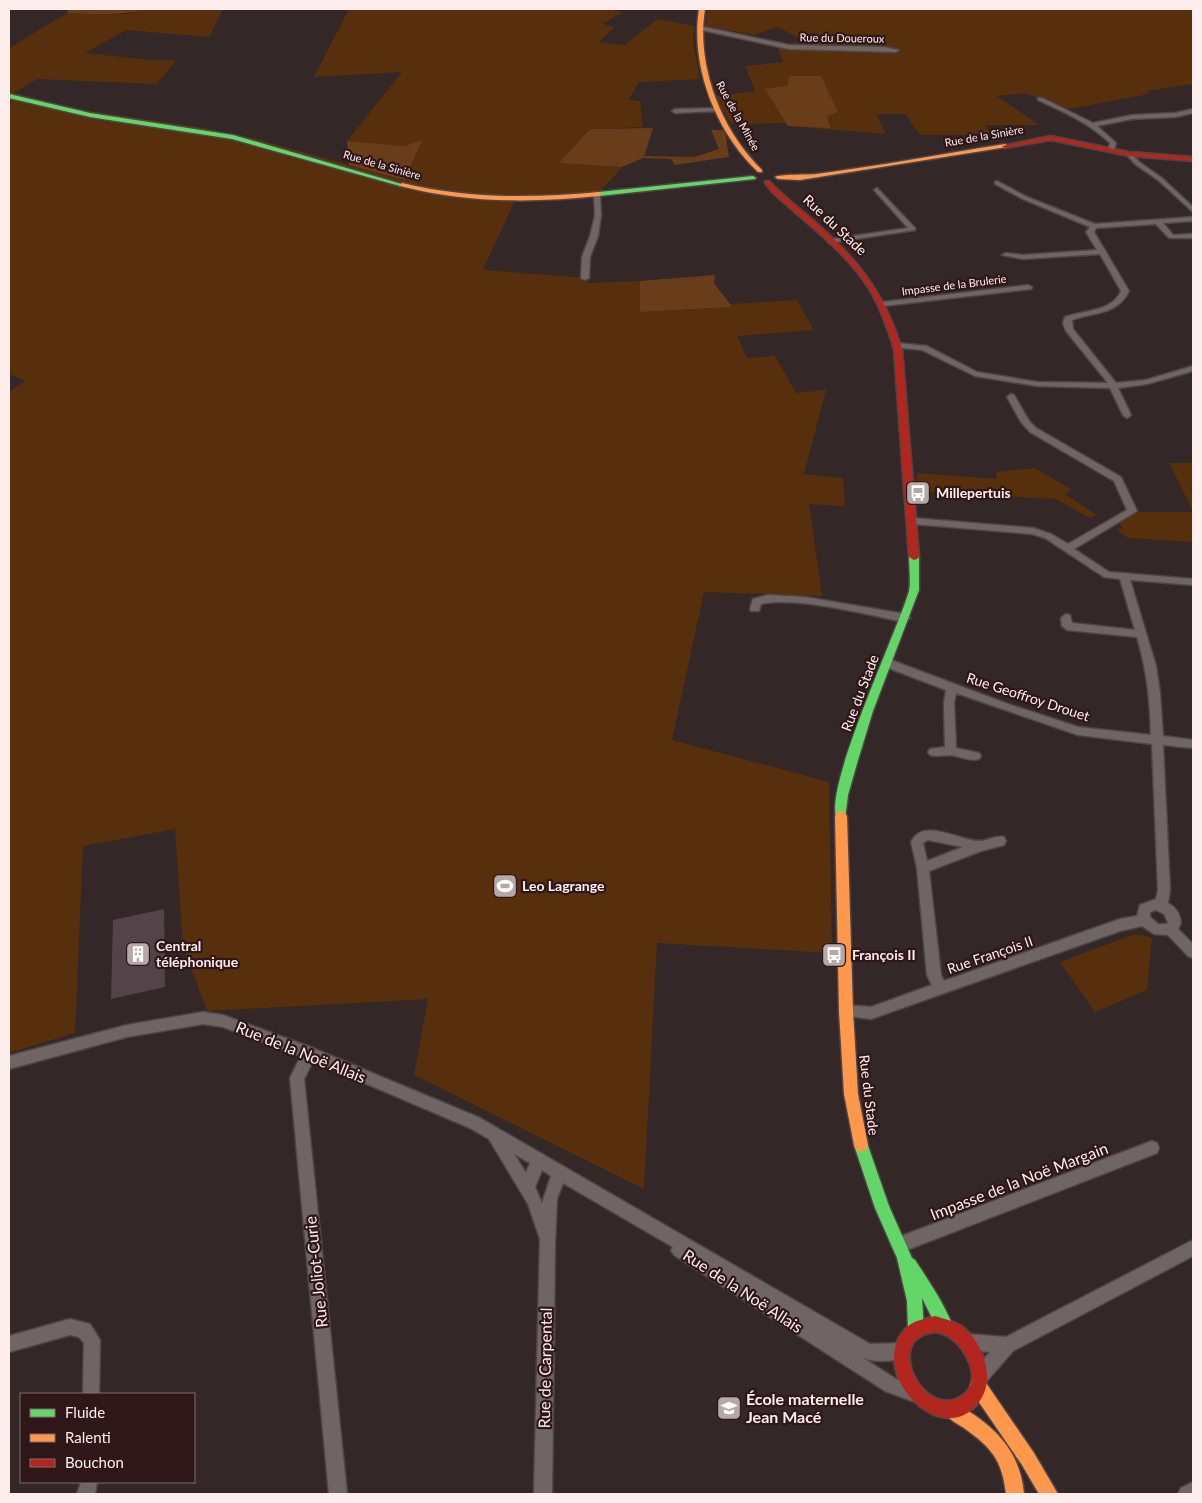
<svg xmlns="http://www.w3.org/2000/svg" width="1202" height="1503" font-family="Lato,sans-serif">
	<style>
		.green { fill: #572f0c }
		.forest { fill: #693d1a }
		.building { fill: #544348 }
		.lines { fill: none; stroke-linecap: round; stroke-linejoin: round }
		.street-casing { stroke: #504545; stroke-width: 3 }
		.fast-casing { stroke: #504545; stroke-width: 3 }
		.slow-casing { stroke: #504545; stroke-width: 3 }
		.jam-casing { stroke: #504545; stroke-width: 3 }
		.street { fill: #706565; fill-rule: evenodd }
		.fast { fill: #63d668; fill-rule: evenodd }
		.slow { fill: #ff974d; fill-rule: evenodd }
		.jam { fill: #b3261e; fill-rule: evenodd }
		.labels { text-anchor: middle; stroke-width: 4.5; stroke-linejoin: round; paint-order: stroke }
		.far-street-label { font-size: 11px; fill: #feeded; stroke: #2f1719 }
		.street-label { font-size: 14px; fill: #feeded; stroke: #2f1719 }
		.poi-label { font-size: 14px; font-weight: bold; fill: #feeded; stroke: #2f1719; text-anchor: start }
		.near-street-label { font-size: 16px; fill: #feeded; stroke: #2f1719 }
		.near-poi-label { font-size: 16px; font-weight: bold; fill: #feeded; stroke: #2f1719; text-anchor: start }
	</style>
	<rect width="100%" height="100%" fill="#342727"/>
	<path class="green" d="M147,9h76l-14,28 -83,-7 -41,23 65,7h26l-19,24 -120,-5 -23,14 68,17 116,17 54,11 152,42 19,-39 -19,5 -57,-5 55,-69 -88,5 35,-68h258l15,3 -19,12 11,3 -15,15 26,3 32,-26 37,7 -1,15 7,38 -61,3 -11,18 12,1 3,26 -53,2 -30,34 62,4 -21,24 -84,5 -34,74 105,8v5l52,-2 1,31 89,-5v-3l67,-4 17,30 -77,6 10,22 28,-2 21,37 30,-3 -22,84 39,4 2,28 -36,-2 13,92 -118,-4 -32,148 157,42 3,171 -175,-10 -13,246 -230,-114 14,-76 -221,12 -24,-65 -8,-117 -92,17 -8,187 -66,20v-661l17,-11 -17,-7v-326l58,-35 60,1z
		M707,9h486v75l-47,7 3,3 -80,15 -45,-16 -27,3 42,29h-53l4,8 -6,2h-64l-15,-21h-29l10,20 -97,-8 -3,-3 -55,1 -16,-28 40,-5 -10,-25 38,-4 -6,-16 29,-5 -29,-14 -23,8 -48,-9z
		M1169,463h24v48z
		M1035,468l36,21 -6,5 32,21 -8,3 -33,-19 -140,-8 1,-18 80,6 -1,-7z
		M1137,512h56v30l-65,-4 -11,-8 6,-3 -5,-4z
		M1132,935h11l9,3 -5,52 -52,22 -35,-50z"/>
	<path class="forest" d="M69,9h78c-26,7 -52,5 -80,4z
		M789,76h32l17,36 -11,4 3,12 -42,-2 -23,-37 22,-3z
		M653,128l-9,29 2,-1 48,1 25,-8 -8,-19h14l4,27 -54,8 -4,-6 -28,-1 -21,9 -63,-4 31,-34z
		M423,140l-19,40 -55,-15 -2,-24 57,5z
		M715,275l-1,8 16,21 1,3 -91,5v-31z"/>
	<path class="building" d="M164,909l1,78 -54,12 2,-79z"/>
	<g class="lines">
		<defs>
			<path id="street" d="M699,26l90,19 94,2 16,3 -3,2 -107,-3 -92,-20z
				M1038,98h4l51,25 39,-8 43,-2 18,-4v4l-18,4 -43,2 -35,7 19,17 -2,7 -3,2 -3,-2 2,-7c-21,-20 -46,-31 -72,-43z
				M720,108v2l-2,1 -43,2 -3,-2 3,-2z
				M1127,153h4l8,9 23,16 31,29v5l-35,-32 -23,-16 -9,-10z
				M997,181l30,16 68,27 98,-7v4l-30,2 10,12 20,-1v4h-24l-13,-14 -60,4 -2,4 35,59c-11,24 -36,21 -57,29l1,9 43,54 30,-3 47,-14v5l-46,13 -29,4 13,27 -4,3 -4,-3 -13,-27 -73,-2 -62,-10 -53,-26 -28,-3v-4h3l30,3 50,26 60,10 71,1 -42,-52 -3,-8 2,-6c19,-7 47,-5 56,-26l-21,-37 -77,5 -21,-4 4,-2 17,2 74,-5 -11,-18 4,-5 -67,-28 -28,-15v-2z
				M877,188l38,40v2l-86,13 -1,-2 4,-2 76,-11 -33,-37 -1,-1z
				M597,193l3,2 1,20 -3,21 -8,21 -1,21 -4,2 -4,-2 1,-21 8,-21 5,-21 -1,-20z
				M1028,285l4,2 -1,2 -148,17 -4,-2 4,-2z
				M1011,394l3,1 15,26 7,7 85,49 16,34 -63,38 35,23 84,7v6l-63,-5 26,86 4,27 3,43 30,4v8l-30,-3 7,145 -2,13c8,4 12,11 13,20l-3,6 15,15v14l-5,-2 -20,-21 -14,-1 -12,-8 -22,5 -249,88 -30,-4 -2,-4 2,-4 5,-2 25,2 61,-22 -5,-10 -10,-107 -6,-26c13,-26 49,0 70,-1 8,-1 15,-6 23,-4l2,4 -2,4 -23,6 -52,20 12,104 3,6 176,-62 17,-3 3,-11 16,-6 2,-9 -6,-146 -74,-9 -122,-42 -2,10 2,45 23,5 2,3 -2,3c-9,3 -19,-3 -28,-4 -8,0 -14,2 -21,0l-2,-3 2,-3 15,-2 -1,-44 2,-13 -63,-24 -1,-3 1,-3h8l114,43 73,24 73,8c-1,-35 -4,-64 -14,-98l-70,-7 -5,-4 -1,-8 5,-4 4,1 2,8 63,7 -15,-51 -16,-2 -59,-39 -13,-4 -119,-10 -5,-3 5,-3 120,10 18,6 17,10 59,-34 -13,-29 -84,-49 -9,-10 -14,-25zM928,840l35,7 -36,14 -4,-18zM1156,910l8,4 4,8 -1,2h-9l-8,-7v-5z
				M768,595l37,2 100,17 5,4 -5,4c-37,-7 -109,-26 -144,-18l-2,7h-8l-1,-2 3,-10z
				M203,1012l20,3 87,32 170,71 390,226 32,-1 6,2 2,6 -2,6c-11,4 -34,6 -45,1l33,21 22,8 2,6 -2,6 -6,2 -27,-10 -211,-136 -3,-5 2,-3 -110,-64 -6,16 -2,42 -3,253h-18l6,-255 -12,-35 -39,-65 -19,-11 -157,-67 -9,18 43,415h-18l-39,-416 11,-22 -78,-29 -20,-3 -76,13 -118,32v-13l118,-31zM514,1154l16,9 -4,10zM542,1170l9,6 -9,27 -7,-16z
				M1152,1141l5,2 2,5 -2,5 -5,2 -253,98 -5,-3 -3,-5 3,-5 5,-3z
				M1193,1240v16l-180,95 -27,31 -6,2 -6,-2 -2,-6 2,-6 16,-18 -23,-2 -6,-2 -2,-6 2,-6 6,-2 39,3z
				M70,1319l20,5 10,16 -1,54h-16l1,-51 -5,-6 -9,-2 -61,17v-16z
				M81,1482h16l-2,12h-18z
				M1193,1482v12h-15l3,-6z"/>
			<path id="fast" d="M9,94l81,19 143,22 172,50 -5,1 -168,-47 -142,-22 -81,-19z
				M753,176l3,2 -1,1 -156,17 -3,-2 3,-2z
				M914,554l5,3v33l-46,121 -15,49 -10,35 -3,24h-8c-15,-28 61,-189 72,-228 2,-10 0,-23 0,-34z
				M861,1138l5,2 23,66 23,52 3,2c14,21 28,42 38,66l-2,6 -6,2 -6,-2 -17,-34 2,31 -2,6 -6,2 -6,-2 -2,-6 -1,-28 -10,-43 -22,-50 -21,-63 2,-5z"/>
			<path id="slow" d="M699,9h6c-9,57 16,121 57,161v2h-4c-42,-40 -68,-105 -59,-163z
				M1005,144l2,1v2l-207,33 -22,-1 -3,-2c4,-3 32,-2 41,-3 63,-8 126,-20 189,-30z
				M402,183c66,16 130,15 197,9l3,2 -3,2c-68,7 -133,7 -199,-10l-1,-1z
				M841,811l4,2 2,3 6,195 5,83 10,51 -2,5 -5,2 -5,-2 -2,-5 -10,-51 -5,-83 -4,-195 2,-3z
				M978,1378l6,2 50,73 24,41h-19l-17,-29 -50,-73 -2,-6 2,-6z
				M952,1402c9,3 16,9 24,14 28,20 45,43 48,78h-18c-4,-34 -14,-46 -42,-66 -8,-5 -17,-9 -20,-18l2,-6z"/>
			<path id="jam" d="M1051,136l78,16 64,5v4l-64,-5 -78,-16 -46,8 -3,-2z
				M765,181h4c14,15 30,27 46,41 44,39 69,70 87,127l17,208 -2,2 -3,1 -5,-3 -15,-208c-6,-20 -13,-39 -23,-57 -24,-40 -64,-68 -98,-99l-8,-10z
				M935,1316c9,3 20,5 28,11 21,17 33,52 16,75 -37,51 -116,-32 -72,-75 7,-7 19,-8 28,-11zM935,1332c5,1 10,2 14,5 16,10 33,41 16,56 -34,30 -75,-38 -45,-56 4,-3 10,-4 15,-5z"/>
		</defs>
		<use href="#street" class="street-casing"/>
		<use href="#fast" class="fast-casing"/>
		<use href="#slow" class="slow-casing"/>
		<use href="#jam" class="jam-casing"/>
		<use href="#street" class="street"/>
		<use href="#fast" class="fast"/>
		<use href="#slow" class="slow"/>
		<use href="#jam" class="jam"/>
	</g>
	<defs>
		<symbol id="bus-square" viewBox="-11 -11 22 22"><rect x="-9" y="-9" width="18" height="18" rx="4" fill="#b7a8a8" stroke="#2f1719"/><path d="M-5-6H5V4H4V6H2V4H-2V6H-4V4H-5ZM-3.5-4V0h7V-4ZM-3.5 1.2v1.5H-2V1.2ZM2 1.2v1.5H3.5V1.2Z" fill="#fff"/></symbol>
		<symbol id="stadium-square" viewBox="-11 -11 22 22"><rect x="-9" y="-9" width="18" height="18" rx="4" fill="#b7a8a8" stroke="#2f1719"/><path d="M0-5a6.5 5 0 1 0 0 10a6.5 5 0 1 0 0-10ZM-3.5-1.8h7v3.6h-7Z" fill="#fff"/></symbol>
		<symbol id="building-square" viewBox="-11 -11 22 22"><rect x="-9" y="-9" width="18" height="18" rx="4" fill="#b7a8a8" stroke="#2f1719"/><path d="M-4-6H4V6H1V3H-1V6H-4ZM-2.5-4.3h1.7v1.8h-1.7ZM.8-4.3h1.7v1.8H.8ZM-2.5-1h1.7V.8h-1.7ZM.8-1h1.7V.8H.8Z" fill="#fff"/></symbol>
		<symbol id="school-square" viewBox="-11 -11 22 22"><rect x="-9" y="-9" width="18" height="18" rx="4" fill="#b7a8a8" stroke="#2f1719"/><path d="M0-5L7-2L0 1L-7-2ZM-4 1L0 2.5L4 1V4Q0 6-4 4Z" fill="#fff"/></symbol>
	</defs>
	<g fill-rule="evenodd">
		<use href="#bus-square" x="904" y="479" width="28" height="28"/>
		<use href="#stadium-square" x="491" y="872" width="28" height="28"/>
		<use href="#building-square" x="124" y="940" width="28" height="28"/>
		<use href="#bus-square" x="820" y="941" width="28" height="28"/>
		<use href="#school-square" x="715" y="1394" width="28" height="28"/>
	</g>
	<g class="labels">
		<g class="far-street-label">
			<text transform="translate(842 38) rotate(1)" y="4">Rue du Doueroux</text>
			<text transform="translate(738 116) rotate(61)" y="4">Rue de la Minée</text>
			<text transform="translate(984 136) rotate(-10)" y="4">Rue de la Sinière</text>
			<text transform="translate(382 165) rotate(16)" y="4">Rue de la Sinière</text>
			<text transform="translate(954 285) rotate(-7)" y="4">Impasse de la Brulerie</text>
		</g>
		<g class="street-label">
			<text transform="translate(835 225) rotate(43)" y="5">Rue du Stade</text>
			<text transform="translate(860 693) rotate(-69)" y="5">Rue du Stade</text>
			<text transform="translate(1028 697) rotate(18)" y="5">Rue Geoffroy Drouet</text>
			<text transform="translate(990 955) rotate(-19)" y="5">Rue François II</text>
			<text transform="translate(869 1095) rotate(83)" y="5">Rue du Stade</text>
		</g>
		<g class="poi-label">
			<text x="936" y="498">Millepertuis</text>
			<text x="522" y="891">Leo Lagrange</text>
			<text x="156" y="951">Central<tspan x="156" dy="16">téléphonique</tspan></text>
			<text x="852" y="960">François II</text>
		</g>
		<g class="near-street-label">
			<text transform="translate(301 1052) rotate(22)" y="6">Rue de la Noë Allais</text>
			<text transform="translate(1019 1181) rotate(-21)" y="6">Impasse de la Noë Margain</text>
			<text transform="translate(316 1272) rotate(-96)" y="6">Rue Joliot-Curie</text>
			<text transform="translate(743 1291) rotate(33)" y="6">Rue de la Noë Allais</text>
			<text transform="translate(545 1368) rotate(-89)" y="6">Rue de Carpental</text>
		</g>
		<g class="near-poi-label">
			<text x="746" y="1405">École maternelle<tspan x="746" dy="18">Jean Macé</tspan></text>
		</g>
	</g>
	<rect width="1202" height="1503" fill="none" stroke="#feeded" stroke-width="20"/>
	<rect x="20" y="1393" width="175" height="90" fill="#2f1719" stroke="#826d6e"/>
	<rect x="30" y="1409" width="25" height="8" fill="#63d668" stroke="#826d6e"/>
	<text x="65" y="1418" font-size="15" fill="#feeded">Fluide</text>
	<rect x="30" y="1434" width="25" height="8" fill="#ff974d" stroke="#826d6e"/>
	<text x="65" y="1443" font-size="15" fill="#feeded">Ralenti</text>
	<rect x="30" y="1459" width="25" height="8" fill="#b3261e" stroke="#826d6e"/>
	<text x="65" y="1468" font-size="15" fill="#feeded">Bouchon</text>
</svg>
